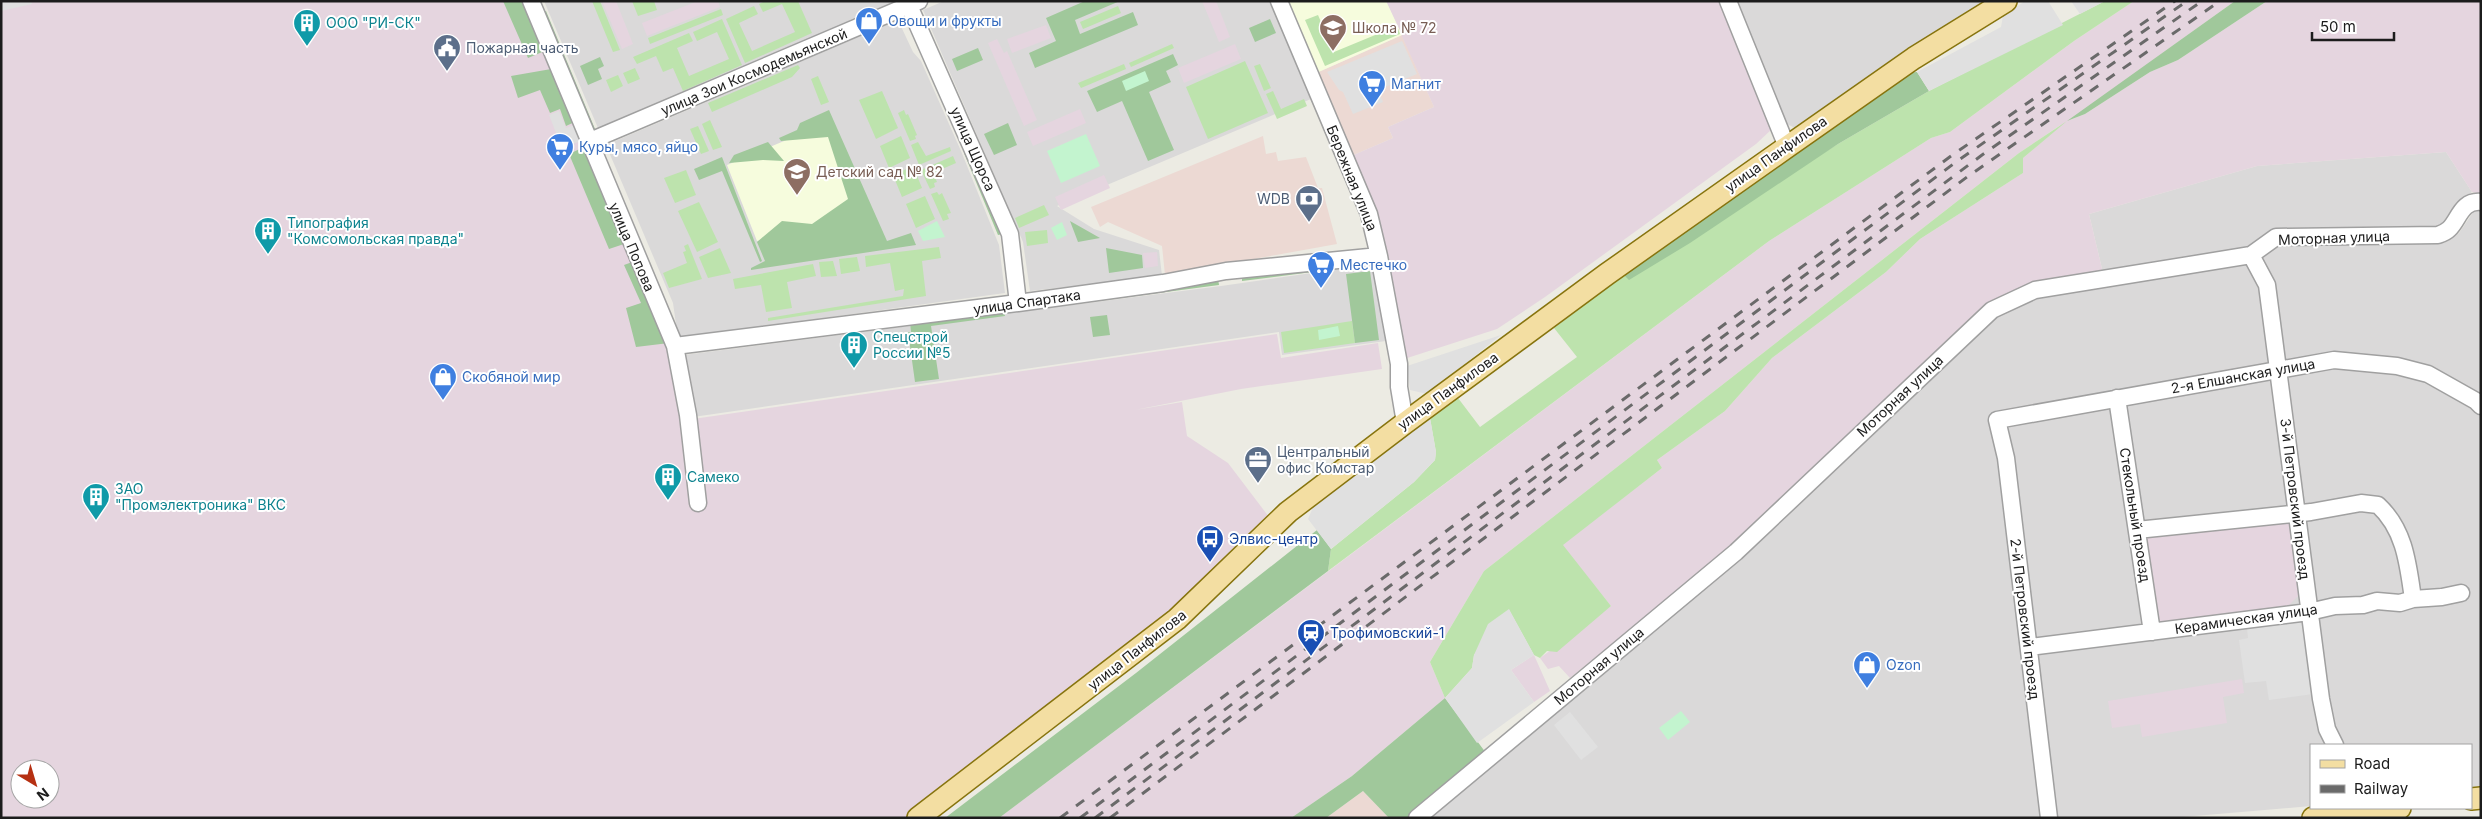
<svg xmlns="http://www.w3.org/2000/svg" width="2482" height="819" font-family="Inter,sans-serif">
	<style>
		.residential { fill: #dad9d9 }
		.commercial { fill: #ecd9d3 }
		.industrial { fill: #e5d5df; fill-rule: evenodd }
		.education { fill: #f6fcdd }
		.grass { fill: #bde3ad }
		.forest { fill: #a0c89b }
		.park { fill: #c3f4cf }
		.parking { fill: #e0e0e0 }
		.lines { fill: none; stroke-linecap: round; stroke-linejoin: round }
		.minor-casing { stroke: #a0a0a0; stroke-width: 19 }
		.major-casing { stroke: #87740e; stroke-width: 24 }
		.minor { stroke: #fff; stroke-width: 16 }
		.major { stroke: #f3dea2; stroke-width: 21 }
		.rail { stroke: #6a6a6a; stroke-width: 3; stroke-dasharray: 10 10; stroke-linecap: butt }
		.labels { text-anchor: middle; stroke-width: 4; stroke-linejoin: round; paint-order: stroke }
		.shop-label { font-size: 14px; fill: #366cbe; stroke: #fff; text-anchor: start }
		.culture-label { font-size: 14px; fill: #0d838f; stroke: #fff; text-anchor: start }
		.education-label { font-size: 14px; fill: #785e54; stroke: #fff; text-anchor: start }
		.service-label { font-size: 14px; fill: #4e5e75; stroke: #fff; text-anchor: start }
		.street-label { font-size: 14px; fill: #1c1c1c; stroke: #fff }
		.transit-label { font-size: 14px; fill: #164399; stroke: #fff; text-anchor: start }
	</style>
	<rect width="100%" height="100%" fill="#ecebe3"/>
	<path class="residential" d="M544,1h352v2l-298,125z
		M944,1h327l40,98 -254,107 37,23 65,21 3,26 -132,15 -7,-49 -100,-232z
		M1734,1h255l-184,125 -10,2 -8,-4 -7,-11z
		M898,20l15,32 8,9 40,90 38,94 6,48 -327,45 -5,-35 -67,-158z
		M2446,152l26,40 -12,10 -16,25 -7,3 -165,3 -23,16 -146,24 -14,-59 168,-48z
		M2476,208h5v578l-10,1v-42h-160v61l-140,12h-745l569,-503 43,-20 238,-52h168l15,-10z
		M1374,264l12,77 -104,14 -3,-23 -586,85 -9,-62 537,-69z"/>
	<path class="commercial" d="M1402,35l32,72 -46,20 5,11 -44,19 -35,-83z
		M1263,136l3,18 10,-2 2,9 28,-4 12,31h4l15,56 -172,31 -3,-29 -54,-24 -8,5 -9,-20z
		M1363,791l26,27h-63z"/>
	<path class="industrial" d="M1,1h524l144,342 24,76 584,-85 4,24 97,-15 4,26 -141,20 -106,21 47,-8 5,34 41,27 41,54 -57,59 -112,93 -196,149h-903zM20,769h30v30h-30z
		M602,1h14l17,43 -11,5z
		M698,1h20l2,6 -73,29 -5,-13z
		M1202,1h14l14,36 -11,5z
		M1386,1h337l49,128 -16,15 -211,153 -48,32 -96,31 -52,-203 44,-19 -5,-11 46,-20z
		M2134,1h101l-165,119 15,-6 65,-42 28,-12 89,-59h214v193l-9,-2 -26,-40 -189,14 -168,48 14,59 -116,33 -256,241 -161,131 -11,-12 -11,3 -8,-11 71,-52 -49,-61 100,-77 -5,-8 68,-49 47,-53 114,-86 34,-33 103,-66v-15l39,-34 -43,29 -535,418 -54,91 15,36 -93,78 -61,42h-292l770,-577 162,-103 19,-6 124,-91z
		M1046,25l5,13 -39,15 -5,-14z
		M997,39l7,14 3,-2 30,69 -13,6 -36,-83z
		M1235,44l6,15 -57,24 -6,-15z
		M1080,109l6,14 -53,23 -6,-14z
		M1104,175l6,13 -49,22 -6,-13z
		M1157,252l1,14 -13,2 -2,-15z
		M2289,517l12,76 -13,13 -132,19 -15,-91z
		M1534,655l16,36 -16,11 -23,-32z
		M2242,679l2,14 -21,4 4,26 -85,14 -2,-13 -28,4 -4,-27z"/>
	<path class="education" d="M1285,1h101l16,34 -88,39z
		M827,123l40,105 -80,5 -30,8 -30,-76z"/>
	<path class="grass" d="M592,1h8l20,49 -7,2z
		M632,1h22l3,9 -19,6z
		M765,1h33l14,32 -67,30 -19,-44 28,-13 4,8 -19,9 13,28 43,-19 -13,-28 -19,8 -4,-8z
		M2105,1h29l-60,40 -124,91 -19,6 -162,103 -441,330 3,-22 83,-67 21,-22 1,-8 -6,-34 28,-20 22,29 97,-70 -23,-29 70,-53 214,-131 91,-53z
		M1118,6l3,7 -38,16 -3,-7z
		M721,9l2,6 -73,29 -2,-6z
		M1318,15l16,37 63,-26 3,8 -75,32 -20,-46z
		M722,19l20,46 -59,26 -10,-23 -10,4 -7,-16 -19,8 -4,-7 56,-24 4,8 -16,7 12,28 40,-17 -12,-27 -20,9 -4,-9z
		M1172,44l2,4 -43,19 -2,-4z
		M1245,61l23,52 -60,26 -22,-52z
		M1124,64l2,5 -45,19 -3,-5z
		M1260,64l11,24 -7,3 -10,-25z
		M798,65l2,3 -8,9 -80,35 -4,-9z
		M635,68l5,11 -12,5 -5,-11z
		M618,75l5,11 -12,6 -5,-12z
		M818,76l11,26 -8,3 -10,-26z
		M882,91l16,37 -22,11 -17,-39z
		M1273,91l8,18 23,-10 3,7 -30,13 -11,-25z
		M904,110l2,5 2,-1 9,21 -2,1 1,3 -6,2 -12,-28z
		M710,120l12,27 -9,3 -11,-26z
		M2067,121l-44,37v15l-103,66 -34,33 -114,86 -47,53 -68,49 5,8 -99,77 48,61 -54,46 -10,-1 -7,7 -6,-3 -25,-45 -35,45 -2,13 -27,30 -15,-36 54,-91 535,-418z
		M698,126l11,25 -8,3 -11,-25z
		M901,136l9,22 -21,10 -9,-22z
		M918,142l8,14 24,-9 1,4 -32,14 -8,-20z
		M953,156l3,7 -23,10 4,9 -3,1 1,4 -5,2 -9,-19z
		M913,166l9,22 -20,9 -9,-22z
		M686,170l10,25 -21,8 -11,-25z
		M937,192l2,3 3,-2 9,20 -4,1 2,5 -6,2 -12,-27z
		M925,196l10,23 -19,9 -10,-24z
		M699,202l19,40 -21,10 -19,-41z
		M1044,205l5,10 -30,13 -4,-10z
		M1047,230l1,13 -21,3 -2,-14z
		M688,244l14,35 -33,9 -6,-15 24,-10 -4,-11 3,-1 -2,-5z
		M939,247l2,11 -19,3 4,35 -158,25v-3l135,-22 1,-7 -9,2 -5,-28 -24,4 -1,-11z
		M720,248l11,25 -23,5 -9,-21z
		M857,257l3,14 -19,3 -2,-15z
		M833,261l4,15 -16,1 -2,-15z
		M813,264l3,12 -29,6 5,26 -26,4 -5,-27 -26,4 -2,-10z
		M1352,321l3,22 -71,10 -3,-21z"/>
	<path class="forest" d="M503,1h22l22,49 -19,8z
		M1085,1h35l-45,19 5,14 53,-22 5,13 -103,43 -6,-15 27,-12 -10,-23z
		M2235,1h32l-89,59 -28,12 -65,42 -18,7z
		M546,11l49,118 -7,3 -48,-118z
		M1270,19l6,14 -21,9 -6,-14z
		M978,48l5,12 -26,11 -5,-12z
		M1173,54l5,11 -12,6 5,11 -22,10 25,58 -26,11 -26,-60 -25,11 -10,-21z
		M600,57l4,9 -6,3 4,10 -14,6 -8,-19z
		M557,68l22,52 -13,6 -6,-17 -10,4 -10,-23 -22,8 -7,-22z
		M1917,72l12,19 -91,53 -148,99 -61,37 -5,-5 279,-202z
		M829,110l58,131 24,-8 5,12 -165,25v-2l14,-7 -8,-19 25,-21 30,3 36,-25 -20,-62 -47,4 -2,-3 18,-8 3,-7z
		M1008,123l9,22 -23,10 -10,-21z
		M768,142l16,19 -21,-1 -34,3 5,-8z
		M586,146l41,97 -18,6 -40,-95z
		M970,150l37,83 -9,2 -34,-82z
		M722,157l40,104 -2,1 -38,-91 -23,9 -5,-11z
		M1070,221l30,17 -22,4z
		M1106,248l36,7 1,13 -34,5z
		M635,261l34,82 -33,4 -10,-39 15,-5 -17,-38z
		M1327,263l1,7 -86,11v-7z
		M1370,271l9,69 -24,3 -9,-69z
		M1218,278l1,7 -189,25 -1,-6z
		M1004,309l1,7 -74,10 8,53 -24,3 -7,-50h3l-1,-10z
		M1107,315l3,20 -17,2 -3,-20z
		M1317,530l14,19 -3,22 -329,247h-54l191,-145z
		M1445,698l41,55 -76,65h-21l-26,-27 -37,27h-35l61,-42z"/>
	<path class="park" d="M1145,71l4,10 -23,10 -4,-10z
		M1086,134l14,32 -39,17 -14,-32z
		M937,221l8,16 -22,4 -5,-10z
		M1062,222l5,13 -10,5 -6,-12z
		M1338,326l2,10 -21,4 -1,-10z
		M1681,711l9,11 -22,18 -9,-12z"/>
	<path class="parking" d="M1,1h30l1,3 -31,7z
		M2025,1h23l15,24 -134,66 -12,-19 84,-45 2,-11z
		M2071,1h34l-25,13z
		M1402,41l15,33 -39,16 5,12 -30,12 -10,-22 -4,-2 -12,-18z
		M559,111l7,17 14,-5 6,16 -24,9 -13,-33z
		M1501,335l-74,59 -17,-4 -3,-24z
		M1430,418l6,34 -1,8 -21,22 -83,67 -23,-30 6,-14z
		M1509,609l25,46 -23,15 23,32 -57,41 -32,-45 27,-30 2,-13 14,-31z
		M2303,618l10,76 -44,6 -3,-19 -21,2 -6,-43 9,-2 -1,-10z
		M1570,712l28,35 -17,13 -27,-35z"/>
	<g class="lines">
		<defs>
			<path id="minor" d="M531,1l144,345 13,69 10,88
				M907,1l103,233 8,69
				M1279,1l90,213 10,42 20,108v23l6,36
				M1728,1l59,146
				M590,141l329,-140
				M2251,255l16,30 54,414 6,30 8,16
				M675,346l343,-43 145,-20 63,-12 153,-15
				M2117,398l35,234
				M2137,530l174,-18 50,-9 17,2c27,25 30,59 35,94
				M2030,647l279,-35 26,-6 28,-1 14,-4 23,2 13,-4 29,-2 19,-4
				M1417,818l319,-266 256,-242 43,-20 216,-35 25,-18 162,-2c3,-1 8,-3 11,-6 10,-9 12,-29 32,-27
				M2049,818l-43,-360 -9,-38 337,-60 63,6 31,8 48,27 5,5"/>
			<path id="major" d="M2471,799l10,-1
				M918,818l259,-199 111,-107 117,-89 202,-149 180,-127 127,-89 92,-57
				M2313,818l87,-10"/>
		</defs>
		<use href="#minor" class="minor-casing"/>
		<use href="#major" class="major-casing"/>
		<use href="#minor" class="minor"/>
		<use href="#major" class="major"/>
		<path class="rail" d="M1060,818l891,-662 224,-155
			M1080,818l876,-656 231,-161
			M1095,818l887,-663 220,-154
			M1110,818l857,-641 253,-176"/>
	</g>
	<defs>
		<symbol id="shop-pin" viewBox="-11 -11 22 30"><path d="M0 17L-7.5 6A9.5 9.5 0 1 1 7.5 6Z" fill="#3f7fe0" stroke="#fff"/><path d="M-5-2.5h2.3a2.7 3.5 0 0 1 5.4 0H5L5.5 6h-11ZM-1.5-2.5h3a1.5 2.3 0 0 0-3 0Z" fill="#fff"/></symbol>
		<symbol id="building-pin" viewBox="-11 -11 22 30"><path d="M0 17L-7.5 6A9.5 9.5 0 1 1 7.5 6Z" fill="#0f9aa8" stroke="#fff"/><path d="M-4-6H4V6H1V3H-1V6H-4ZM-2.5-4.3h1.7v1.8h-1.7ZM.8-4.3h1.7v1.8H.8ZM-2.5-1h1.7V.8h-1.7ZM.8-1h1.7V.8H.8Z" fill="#fff"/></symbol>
		<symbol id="school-pin" viewBox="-11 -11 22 30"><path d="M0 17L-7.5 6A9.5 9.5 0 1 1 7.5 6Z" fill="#8d6e63" stroke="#fff"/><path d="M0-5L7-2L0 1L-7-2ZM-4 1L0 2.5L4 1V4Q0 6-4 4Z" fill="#fff"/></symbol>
		<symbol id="civic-pin" viewBox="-11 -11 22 30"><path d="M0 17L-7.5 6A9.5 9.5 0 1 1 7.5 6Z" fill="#5c6f8a" stroke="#fff"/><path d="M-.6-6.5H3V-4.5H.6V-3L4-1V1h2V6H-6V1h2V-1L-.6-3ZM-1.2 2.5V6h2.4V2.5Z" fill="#fff"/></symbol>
		<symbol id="supermarket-pin" viewBox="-11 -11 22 30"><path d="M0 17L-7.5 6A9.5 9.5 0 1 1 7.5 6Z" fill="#3f7fe0" stroke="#fff"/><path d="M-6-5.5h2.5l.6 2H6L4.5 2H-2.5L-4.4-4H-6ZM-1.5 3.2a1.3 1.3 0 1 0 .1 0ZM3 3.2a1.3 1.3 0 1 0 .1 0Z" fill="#fff"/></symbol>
		<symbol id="bank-pin" viewBox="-11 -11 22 30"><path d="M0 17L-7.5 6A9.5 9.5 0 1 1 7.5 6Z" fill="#5c6f8a" stroke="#fff"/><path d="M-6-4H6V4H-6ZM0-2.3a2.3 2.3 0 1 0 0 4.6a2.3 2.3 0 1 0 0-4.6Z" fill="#fff"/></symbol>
		<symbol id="office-pin" viewBox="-11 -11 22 30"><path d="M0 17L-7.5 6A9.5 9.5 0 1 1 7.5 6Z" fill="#5c6f8a" stroke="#fff"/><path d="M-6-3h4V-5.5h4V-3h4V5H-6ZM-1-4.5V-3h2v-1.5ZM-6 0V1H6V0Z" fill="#fff"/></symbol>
		<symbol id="bus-pin" viewBox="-11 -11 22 30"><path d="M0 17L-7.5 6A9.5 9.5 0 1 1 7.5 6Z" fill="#1a4fb4" stroke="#fff"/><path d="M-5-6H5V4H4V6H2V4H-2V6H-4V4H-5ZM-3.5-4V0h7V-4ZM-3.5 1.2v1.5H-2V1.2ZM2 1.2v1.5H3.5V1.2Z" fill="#fff"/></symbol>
		<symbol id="station-pin" viewBox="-11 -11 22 30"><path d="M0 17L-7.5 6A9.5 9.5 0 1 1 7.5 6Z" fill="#1a4fb4" stroke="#fff"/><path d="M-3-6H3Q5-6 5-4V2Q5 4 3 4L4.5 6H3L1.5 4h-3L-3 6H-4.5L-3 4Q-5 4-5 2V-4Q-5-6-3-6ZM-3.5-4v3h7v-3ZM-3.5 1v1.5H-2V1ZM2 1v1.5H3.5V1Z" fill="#fff"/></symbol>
	</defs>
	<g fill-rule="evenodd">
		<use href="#shop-pin" x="853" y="5" width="32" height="43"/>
		<use href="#building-pin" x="291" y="7" width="32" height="43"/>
		<use href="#school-pin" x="1317" y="12" width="32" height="43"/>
		<use href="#civic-pin" x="431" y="32" width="32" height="43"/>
		<use href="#supermarket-pin" x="1356" y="68" width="32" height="43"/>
		<use href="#supermarket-pin" x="544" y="131" width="32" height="43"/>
		<use href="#school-pin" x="781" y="156" width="32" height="43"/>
		<use href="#bank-pin" x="1293" y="183" width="32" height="43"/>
		<use href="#building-pin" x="252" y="215" width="32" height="43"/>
		<use href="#supermarket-pin" x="1305" y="249" width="32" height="43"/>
		<use href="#building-pin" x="838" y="329" width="32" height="43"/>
		<use href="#shop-pin" x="427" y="361" width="32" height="43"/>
		<use href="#office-pin" x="1242" y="444" width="32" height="43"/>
		<use href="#building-pin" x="652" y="461" width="32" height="43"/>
		<use href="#building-pin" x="80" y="481" width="32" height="43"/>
		<use href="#bus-pin" x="1194" y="523" width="32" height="43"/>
		<use href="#station-pin" x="1295" y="617" width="32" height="43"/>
		<use href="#shop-pin" x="1851" y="649" width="32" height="43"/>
	</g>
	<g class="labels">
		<g class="shop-label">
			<text x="888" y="26">Овощи и фрукты</text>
			<text x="1391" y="89">Магнит</text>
			<text x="579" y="152">Куры, мясо, яйцо</text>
			<text x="1340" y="270">Местечко</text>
			<text x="462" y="382">Скобяной мир</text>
			<text x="1886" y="670">Ozon</text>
		</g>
		<g class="culture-label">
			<text x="326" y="28">ООО "РИ-СК"</text>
			<text x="287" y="228">Типография<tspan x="287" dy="16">"Комсомольская правда"</tspan></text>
			<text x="873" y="342">Спецстрой<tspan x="873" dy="16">России №5</tspan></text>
			<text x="687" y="482">Самеко</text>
			<text x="115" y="494">ЗАО<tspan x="115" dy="16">"Промэлектроника" ВКС</tspan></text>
		</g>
		<g class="education-label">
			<text x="1352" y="33">Школа № 72</text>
			<text x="816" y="177">Детский сад № 82</text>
		</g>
		<g class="service-label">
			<text x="466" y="53">Пожарная часть</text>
			<text x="1290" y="204" text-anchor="end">WDB</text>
			<text x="1277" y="457">Центральный<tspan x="1277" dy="16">офис Комстар</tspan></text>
		</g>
		<g class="street-label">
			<text transform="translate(754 72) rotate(-23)" y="5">улица Зои Космодемьянской</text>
			<text transform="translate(973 149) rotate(66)" y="5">улица Щорса</text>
			<text transform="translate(1776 154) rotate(-35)" y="5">улица Панфилова</text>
			<text transform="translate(1352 178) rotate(68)" y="5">Бережная улица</text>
			<text transform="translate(2334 238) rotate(-2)" y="5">Моторная улица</text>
			<text transform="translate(632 247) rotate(67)" y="5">улица Попова</text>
			<text transform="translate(1027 302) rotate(-8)" y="5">улица Спартака</text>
			<text transform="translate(2243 376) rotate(-10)" y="5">2-я Елшанская улица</text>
			<text transform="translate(1448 391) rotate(-36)" y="5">улица Панфилова</text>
			<text transform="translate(1900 396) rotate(-43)" y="5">Моторная улица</text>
			<text transform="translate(2295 499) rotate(83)" y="5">3-й Петровский проезд</text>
			<text transform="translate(2135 515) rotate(81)" y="5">Стекольный проезд</text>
			<text transform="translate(2025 619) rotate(83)" y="5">2-й Петровский проезд</text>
			<text transform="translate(2246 619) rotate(-8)" y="5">Керамическая улица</text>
			<text transform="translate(1137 650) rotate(-38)" y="5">улица Панфилова</text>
			<text transform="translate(1599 666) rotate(-40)" y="5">Моторная улица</text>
		</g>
		<g class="transit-label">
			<text x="1229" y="544">Элвис-центр</text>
			<text x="1330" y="638">Трофимовский-1</text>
		</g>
	</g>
	<rect width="2482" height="819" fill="none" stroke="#1c1c1c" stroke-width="5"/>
	<rect x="2310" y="744" width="162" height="65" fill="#ffffff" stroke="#a4a4a4"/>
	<rect x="2320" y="760" width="25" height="8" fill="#f3dea2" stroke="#a4a4a4"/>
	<text x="2354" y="769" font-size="15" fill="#1c1c1c">Road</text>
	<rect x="2320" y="785" width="25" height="8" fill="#6a6a6a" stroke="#a4a4a4"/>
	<text x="2354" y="794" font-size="15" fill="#1c1c1c">Railway</text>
	<g transform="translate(35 784) rotate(142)"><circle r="24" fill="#ffffff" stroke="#a4a4a4"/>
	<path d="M0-4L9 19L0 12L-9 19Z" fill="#b63012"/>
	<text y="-8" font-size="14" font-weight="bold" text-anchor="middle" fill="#1c1c1c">N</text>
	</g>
	<path d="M2312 32v8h82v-8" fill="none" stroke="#1c1c1c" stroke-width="2.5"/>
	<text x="2320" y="32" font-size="15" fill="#1c1c1c" stroke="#ffffff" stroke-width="4" paint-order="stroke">50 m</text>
</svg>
